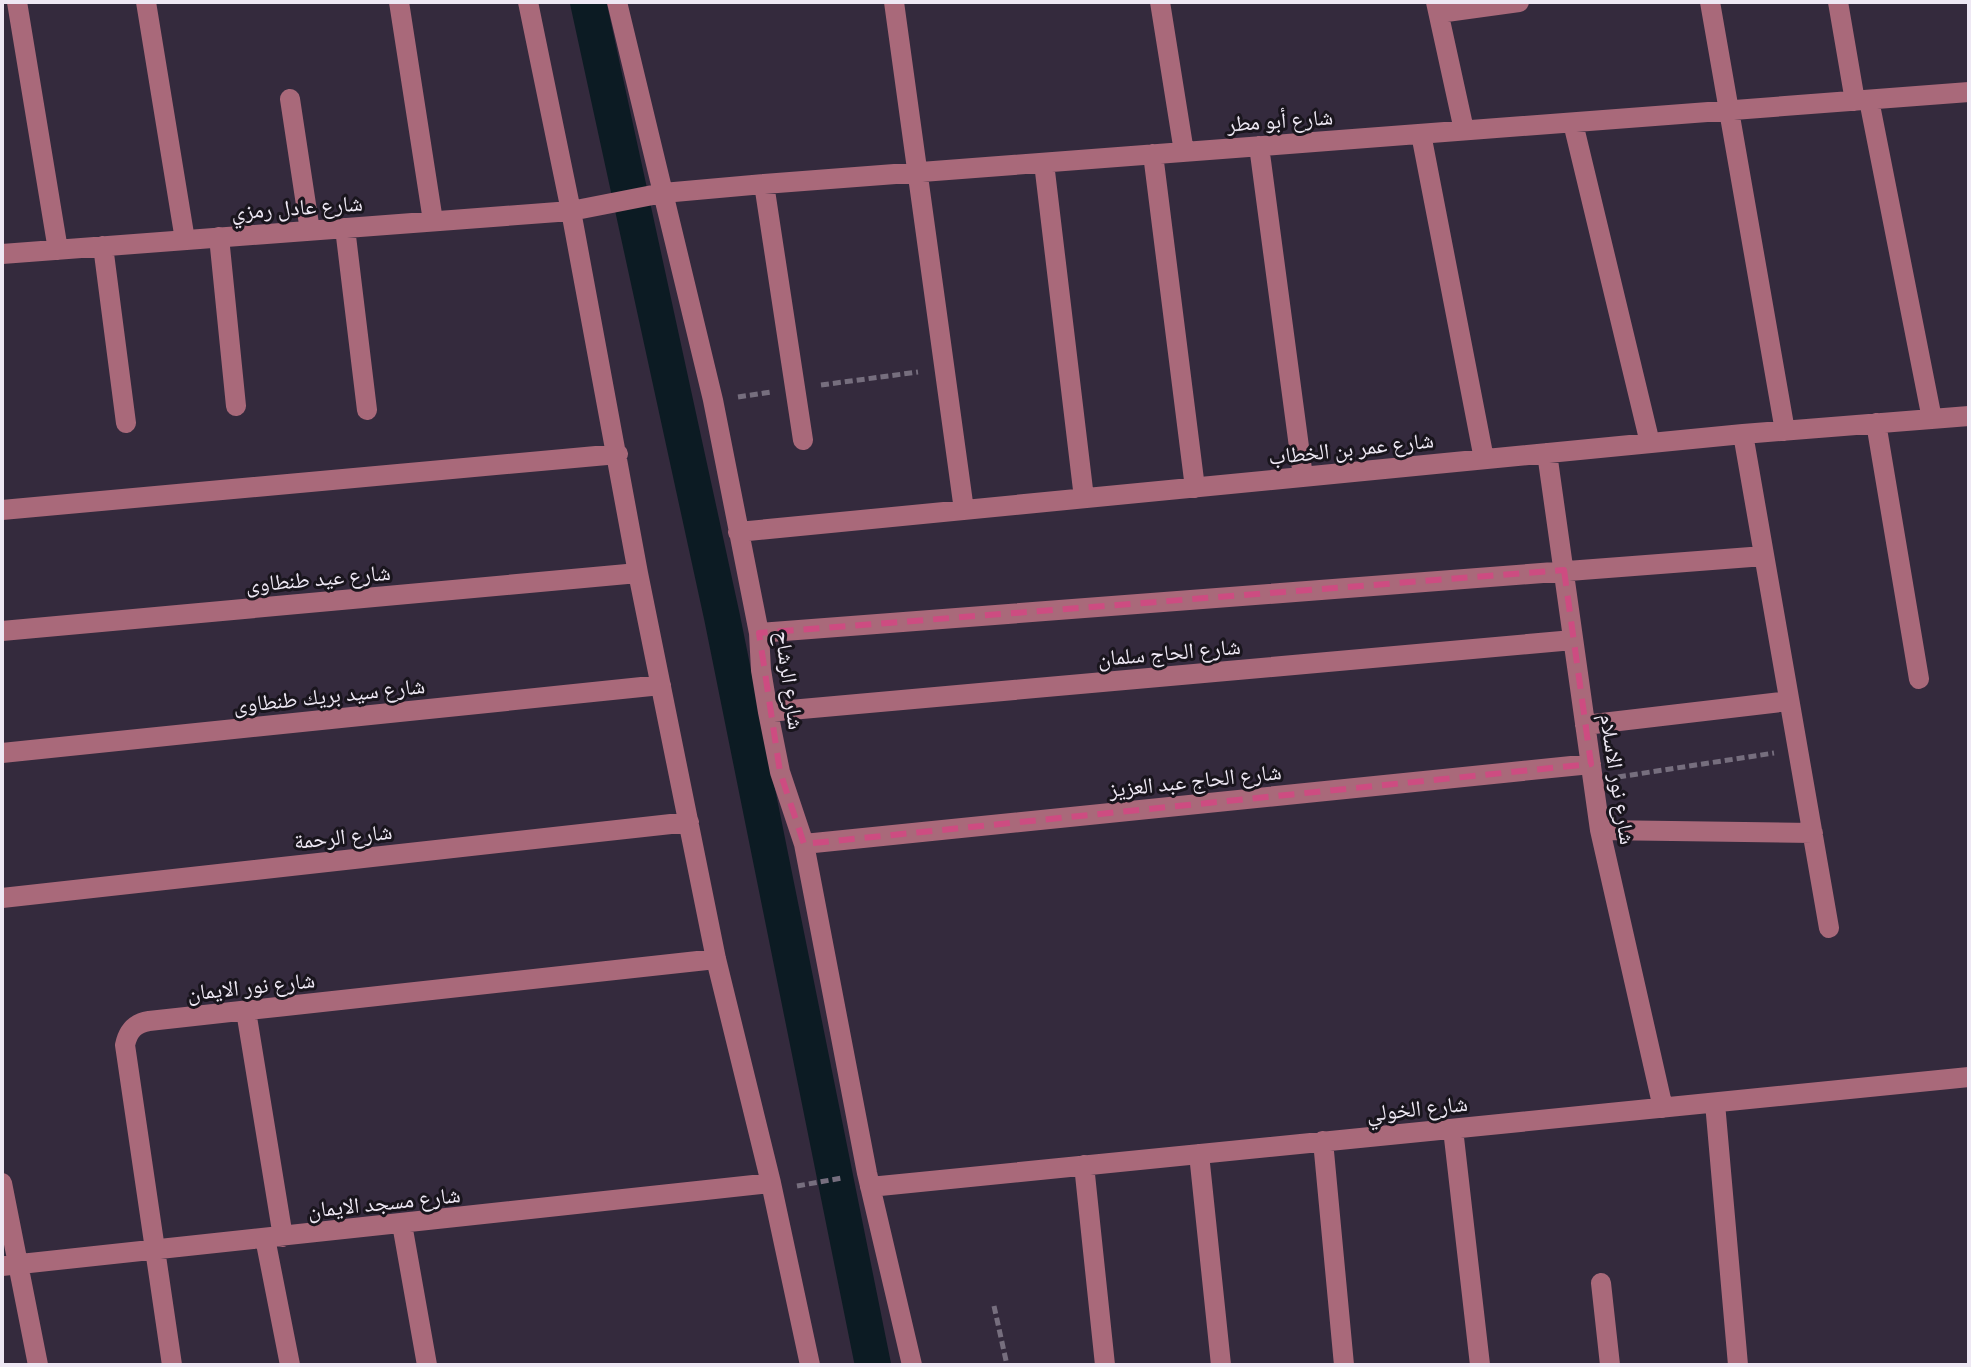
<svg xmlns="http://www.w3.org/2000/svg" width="1971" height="1367" font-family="Ubuntu,'Noto Naskh Arabic',sans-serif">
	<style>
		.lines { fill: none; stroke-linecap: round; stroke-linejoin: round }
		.canal { stroke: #0c1b23; stroke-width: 36 }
		.path { stroke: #766e7e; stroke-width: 5; stroke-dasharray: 8 4; stroke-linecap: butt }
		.minor { stroke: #a9697a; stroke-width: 20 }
		.marked { fill: none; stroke: #cd4c81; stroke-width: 6; stroke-dasharray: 16 10; stroke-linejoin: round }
		.labels { text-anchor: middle; stroke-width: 6; stroke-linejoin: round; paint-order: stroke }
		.street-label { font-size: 22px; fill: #eee8f4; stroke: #19151d }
	</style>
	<rect width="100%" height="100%" fill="#342a3d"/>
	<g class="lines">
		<path class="canal" d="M588,2l134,615 151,748"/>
		<path class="path" d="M821,385l97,-13
			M738,397l33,-5
			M1618,777l156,-24
			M797,1186l45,-8
			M994,1306l13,59"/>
		<path class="minor" d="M17,2l41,248
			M146,2l39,238
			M399,2l34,219
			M528,2l43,209 67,362 78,386 55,224 39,182
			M617,2l96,398 46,233 2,37 7,42 12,60 24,72 63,329 45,192
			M894,2l70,508
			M1160,2l24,150
			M1436,2l28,128
			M1710,2l75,429
			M1838,2l17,99
			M1439,13l80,-11
			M290,99l20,132
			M1869,100l63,319
			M1573,123l77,320
			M1421,134l63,325
			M1259,146l44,331
			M1153,154l42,334
			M1044,163l40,335
			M764,184l39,256
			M345,228l22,182
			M219,237l17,169
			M103,246l23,177
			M2,254l569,-43 92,-18 101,-9 1205,-92
			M1876,423l43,256
			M1743,434l86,494
			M1547,453l53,377 63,278
			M2,510l616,-56
			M738,532l1005,-98 226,-18
			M2,631l636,-58
			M759,633l1005,-77
			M768,712l805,-72
			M1585,725l204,-24
			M2,753l659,-68
			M1600,830l213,3
			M804,844l787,-80
			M2,898l687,-76
			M246,1011l37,226
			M1715,1103l23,262
			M1453,1129l27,236
			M1323,1141l21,224
			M1199,1154l22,211
			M1084,1165l21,200
			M2,1183l36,182
			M870,1187l1099,-110
			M402,1224l25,141
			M265,1238l25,127
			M2,1266l769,-83
			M1601,1283l9,82
			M172,1365l-47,-320c3,-14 10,-22 24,-24l567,-62"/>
	</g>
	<path class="marked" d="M1564,570l27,194 -787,80 -24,-72 -21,-139z"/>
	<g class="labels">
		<g class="street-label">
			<text transform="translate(1280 120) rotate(-4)" y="8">شارع أبو مطر</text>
			<text transform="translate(297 207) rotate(-4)" y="8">شارع عادل رمزي</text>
			<text transform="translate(1351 448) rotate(-6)" y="8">شارع عمر بن الخطاب</text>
			<text transform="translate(318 578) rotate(-5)" y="8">شارع عيد طنطاوى</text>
			<text transform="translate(1169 652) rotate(-5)" y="8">شارع الحاج سلمان</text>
			<text transform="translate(790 680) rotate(82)" y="8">شارع الرشاح</text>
			<text transform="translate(329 695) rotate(-6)" y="8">شارع سيد بريك طنطاوى</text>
			<text transform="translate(1618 779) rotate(81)" y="8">شارع نور الاسلام</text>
			<text transform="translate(1195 780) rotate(-6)" y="8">شارع الحاج عبد العزيز</text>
			<text transform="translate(343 836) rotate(-6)" y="8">شارع الرحمة</text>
			<text transform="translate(251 986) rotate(-6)" y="8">شارع نور الايمان</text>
			<text transform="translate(1417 1108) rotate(-6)" y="8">شارع الخولي</text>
			<text transform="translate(384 1202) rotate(-6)" y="8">شارع مسجد الايمان</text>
		</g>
	</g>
	<rect width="1971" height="1367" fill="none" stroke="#eee8f4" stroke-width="8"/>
</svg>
